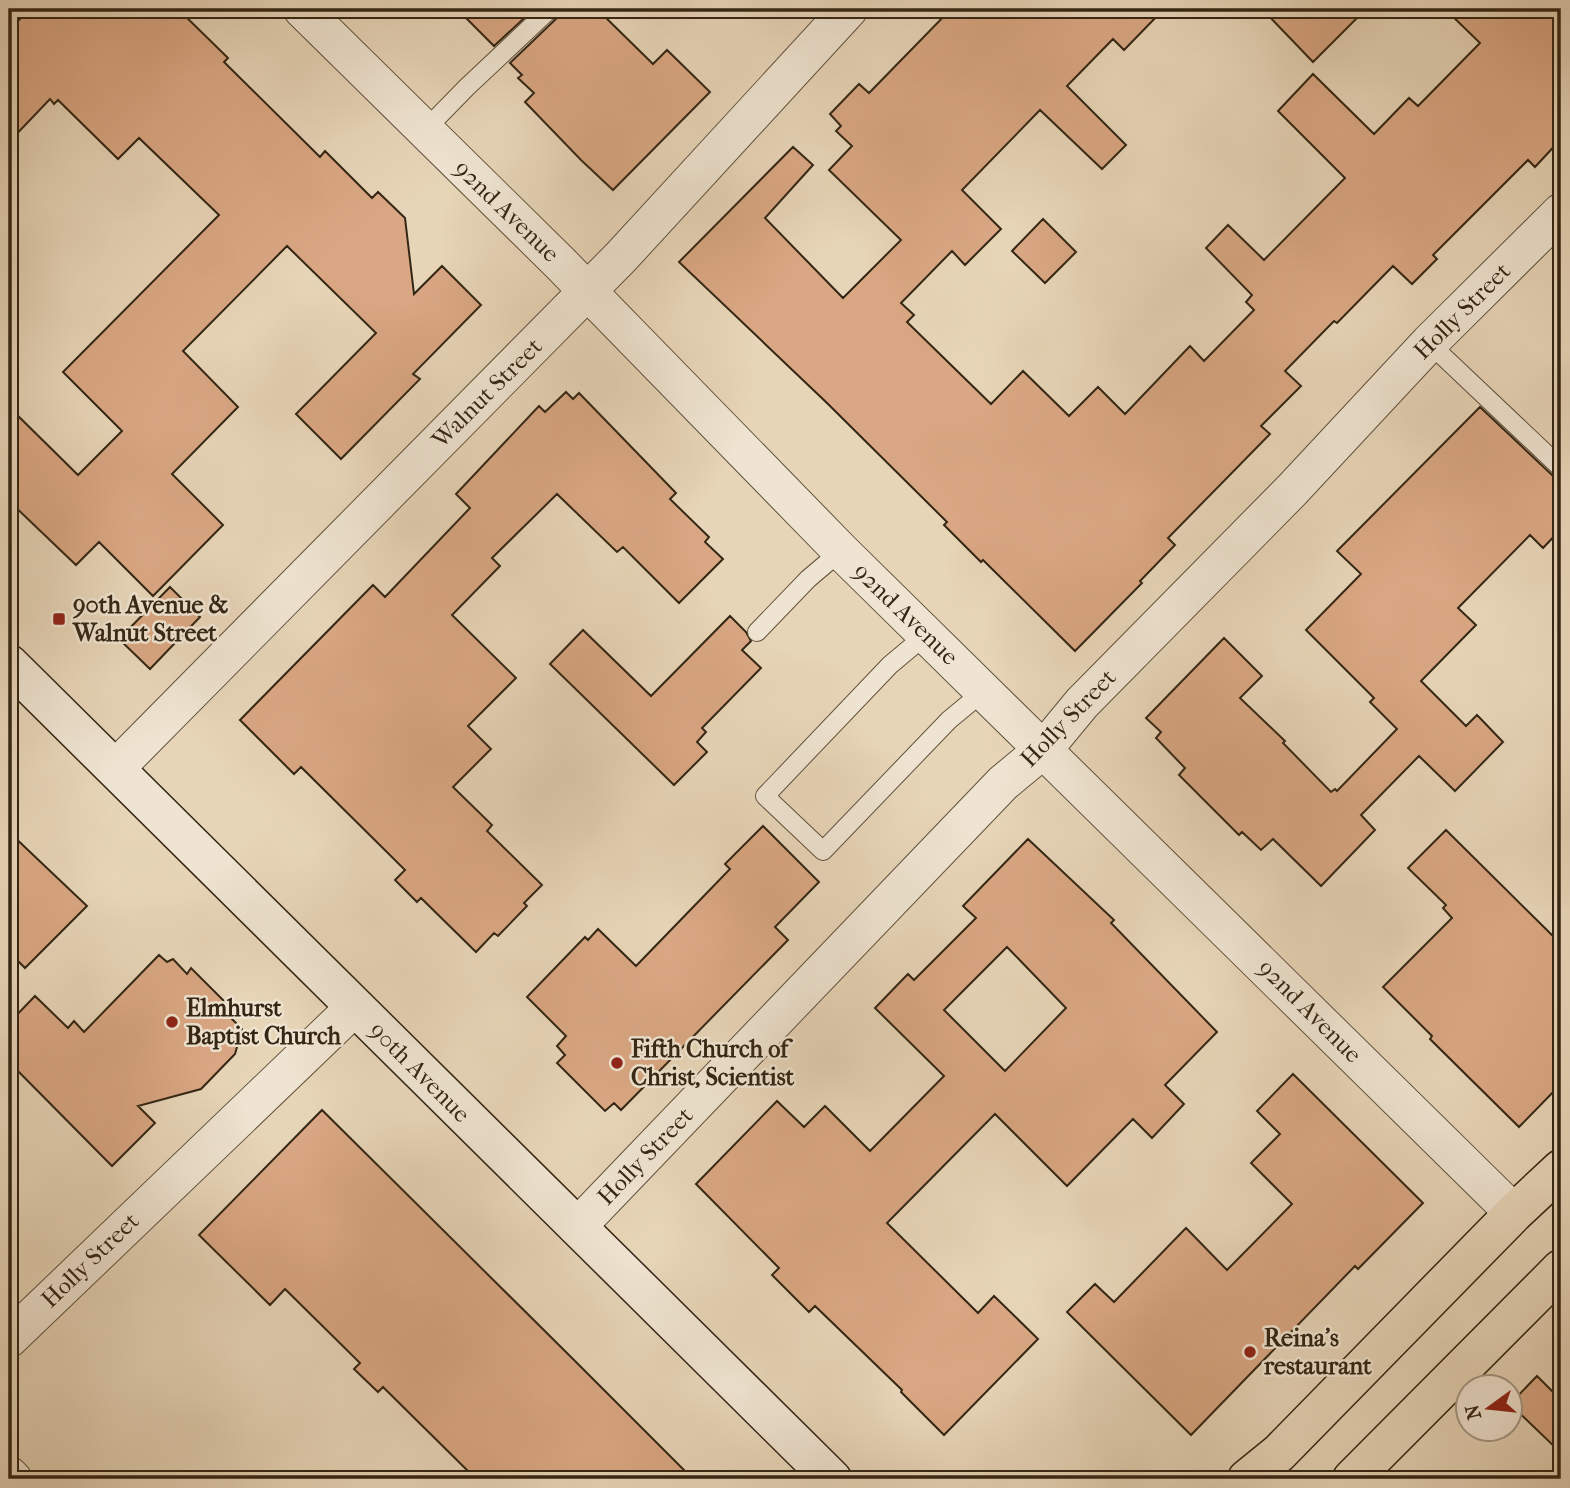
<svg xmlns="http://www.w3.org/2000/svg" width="1570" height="1488" font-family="'IM FELL French Canon',serif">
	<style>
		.building { fill: #d9a783; stroke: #342614; stroke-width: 2; fill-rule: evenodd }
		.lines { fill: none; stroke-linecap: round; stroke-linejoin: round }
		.lane-casing { stroke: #61523d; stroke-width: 20 }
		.street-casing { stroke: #61523d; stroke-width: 39 }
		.secondary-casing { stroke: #342614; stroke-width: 41 }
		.primary-casing { stroke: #342614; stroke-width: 41 }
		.lane { stroke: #efe4d1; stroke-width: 18 }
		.street { stroke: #efe4d1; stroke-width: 37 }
		.secondary { stroke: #efe4d1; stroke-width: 38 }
		.primary { stroke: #e7d5b8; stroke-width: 38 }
		.poi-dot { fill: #8f2418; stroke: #efe4d1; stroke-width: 2.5 }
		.labels { text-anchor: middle; stroke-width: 5; stroke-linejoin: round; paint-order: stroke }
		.street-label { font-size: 24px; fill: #342614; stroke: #efe4d1 }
		.poi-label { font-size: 24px; font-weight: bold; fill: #342614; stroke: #efe4d1; text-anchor: start }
	</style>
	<rect width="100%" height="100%" fill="#e7d5b8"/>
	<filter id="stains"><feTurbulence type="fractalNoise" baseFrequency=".00286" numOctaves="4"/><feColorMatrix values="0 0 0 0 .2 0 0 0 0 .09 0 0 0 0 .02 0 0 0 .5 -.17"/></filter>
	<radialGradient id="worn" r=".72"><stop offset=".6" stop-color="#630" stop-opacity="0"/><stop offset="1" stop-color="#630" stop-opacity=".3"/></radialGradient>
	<path class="building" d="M30,9h148l50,49 -4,4 96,95 5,-6 47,47 6,-6 27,26 9,76 28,-28 39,39 -68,69 7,5 -79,80 -45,-45 80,-81 -89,-87 -104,105 55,56 -66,67 51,51 -70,71 -54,-54 -23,23 -67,-64v-94l69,68 44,-44 -59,-59 156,-157 -80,-77 -21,21 -60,-59 -4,4 -4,-5 -41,43v-112z
		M457,9h77l-40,37z
		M561,9h36l56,55 14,-14 43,42 -97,98 -32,-30 -56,-58 9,-9 -16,-15 4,-3 -12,-12 48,-46z
		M951,9h213l-40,41 -11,-11 -46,47 59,59 -24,24 -62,-59 -78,80 39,39 -36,36 -13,-14 -51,52 13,12 -7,7 84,82 32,-33 46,45 29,-29 27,27 65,-68 14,15 50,-51 -8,-8 6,-7 -46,-47 22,-23 36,35 81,-82 -67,-67 35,-37 61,60 35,-36 9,8 62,-63 -35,-34h116v130l-26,28 -7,-7 -95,95 4,4 -25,25 -19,-18 -56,57 -3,-2 -49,50 16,15 -40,40 9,8 -102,104 7,7 -35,36 2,2 -67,68 -92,-91 -2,2 -37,-37 3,-3 -120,-119 -148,-141 114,-115 20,18 -48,53 78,80 58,-58 -72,-70 23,-24 -16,-15 5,-5 -11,-12 29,-30 10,9z
		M1262,9h104l-53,53z
		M1043,219l33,33 -31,31 -33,-32z
		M566,392l7,7 6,-6 97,100 -6,6 39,38 -4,5 18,17 -44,44 -56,-56 -6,5 -60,-58 -65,64 8,8 -48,49 64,63 -48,48 23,23 -38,38 39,38 -5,6 55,54 -18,18 3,3 -29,30 -4,-3 -18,19 -55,-54 -4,4 -22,-22 10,-10 -104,-103 -7,7 -54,-54 133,-135 12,12 85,-89 -14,-14 83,-88 6,6z
		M1480,407l73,69 8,3v50l-18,19 -13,-13 -72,73 18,17 -55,56 45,45 11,-11 26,27 -48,49 -36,-35 -58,59 14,15 -54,56 -48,-47 -12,11 -19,-18 -3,3 -60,-60 6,-7 -29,-30 5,-6 -15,-14 78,-80 38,38 -22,22 45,43 -2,2 48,49 4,-3 2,2 60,-62 -27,-27 4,-4 -68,-68 55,-56 -24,-23z
		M170,587l30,30 -50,52 -31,-30z
		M730,616l16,16 5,9 -9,9 19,18 -59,60 4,4 -9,10 10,10 -33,33 -124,-121 33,-34 68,66z
		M763,826l56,56 -44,45 13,13 -167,170 -7,-7 -9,8 -48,-48 8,-8 -8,-9 9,-10 -39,-39 58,-60 3,3 10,-11 38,37 94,-97 -5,-5z
		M1446,830l115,114v140l-42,43 -89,-88 2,-3 -49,-49 69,-69 -9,-10 3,-3 -38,-37z
		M9,832l78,74 -62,62 -16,-16z
		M1028,839l86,81 -3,3 106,109 -52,53 19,19 -32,34 -19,-19 -66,67 -72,-72 -108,109 91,90 16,-17 44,43 -94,96 -43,-43 1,-2 -87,-84 -6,6 -37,-37 7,-7 -83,-84 81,-83 27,26 21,-21 45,45 74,-75 -69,-68 33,-34 6,6 62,-62 -13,-12zM1007,947l59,61 -61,63 -61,-61z
		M159,955l8,7 6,-3 14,15 4,-6 45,45 -5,5 11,11 -7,25 -34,35 -63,17 17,17 -43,43 -103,-104v-39l26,-27 33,32 6,-7 10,11z
		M1293,1074l130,129 -65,66 -3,-3 -164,169 -124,-123 28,-28 19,18 72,-74 41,42 65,-66 -41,-41 29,-29 -23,-23z
		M322,1110l250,248 121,121h-217l-93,-92 -5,5 -24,-23 6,-6 -75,-74 -15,16 -71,-70z
		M1537,1376l24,24v53l-51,-49z"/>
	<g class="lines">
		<defs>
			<path id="lane" d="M424,131l43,-44 83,-78
				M1429,343l132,125
				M757,632l51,-53 33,-28
				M927,634l-37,31 -125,131 58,55 126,-131 35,-29"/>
			<path id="street" d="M302,9l259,255 280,287 673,662
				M115,769l506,-512 228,-248
				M577,1227l426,-444 41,-34 38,-46 210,-213 137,-147 132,-131
				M9,1339l346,-332
				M9,1475l4,4"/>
			<path id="secondary" d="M9,664l823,815"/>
			<path id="primary" d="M1247,1479l32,-26 235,-240 47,-44
				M1352,1479l209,-210"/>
		</defs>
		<use href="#lane" class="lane-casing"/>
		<use href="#street" class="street-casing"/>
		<use href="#secondary" class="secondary-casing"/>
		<use href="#primary" class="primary-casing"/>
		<use href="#lane" class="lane"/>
		<use href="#street" class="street"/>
		<use href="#secondary" class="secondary"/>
		<use href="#primary" class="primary"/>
	</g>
	<g class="poi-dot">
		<rect x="52" y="612" width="14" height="14" rx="3.5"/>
		<circle cx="172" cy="1022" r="7"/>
		<circle cx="617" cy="1063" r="7"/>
		<circle cx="1250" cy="1352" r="7"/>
	</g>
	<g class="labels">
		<g class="street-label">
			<text transform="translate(507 211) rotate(44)" y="8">92nd Avenue</text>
			<text transform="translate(1462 311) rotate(-45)" y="8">Holly Street</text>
			<text transform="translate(487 393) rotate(-45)" y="8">Walnut Street</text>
			<text transform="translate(906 614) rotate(44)" y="8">92nd Avenue</text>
			<text transform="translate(1068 718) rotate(-46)" y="8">Holly Street</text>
			<text transform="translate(1310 1011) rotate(45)" y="8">92nd Avenue</text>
			<text transform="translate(420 1072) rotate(45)" y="8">90th Avenue</text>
			<text transform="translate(645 1156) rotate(-46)" y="8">Holly Street</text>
			<text transform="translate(90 1260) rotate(-44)" y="8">Holly Street</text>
		</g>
		<g class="poi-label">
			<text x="73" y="613">90th Avenue &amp;<tspan x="73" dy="28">Walnut Street</tspan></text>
			<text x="186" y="1016">Elmhurst<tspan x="186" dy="28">Baptist Church</tspan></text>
			<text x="631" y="1057">Fifth Church of<tspan x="631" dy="28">Christ, Scientist</tspan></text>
			<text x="1264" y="1346">Reina's<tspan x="1264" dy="28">restaurant</tspan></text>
		</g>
	</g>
	<rect width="1570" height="1488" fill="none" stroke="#e7d5b8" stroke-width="35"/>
	<rect x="10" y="10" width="1549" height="1467" fill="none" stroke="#342614" stroke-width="3.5"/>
	<rect x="18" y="18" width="1535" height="1453" fill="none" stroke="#342614" stroke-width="2"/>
	<g transform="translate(1489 1408) rotate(255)"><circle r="33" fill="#efe4d1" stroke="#a49885" stroke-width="2"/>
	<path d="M0-5L12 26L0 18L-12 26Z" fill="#8f2418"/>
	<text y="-10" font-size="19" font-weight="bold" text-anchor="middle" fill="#342614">N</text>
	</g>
	<rect width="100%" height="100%" filter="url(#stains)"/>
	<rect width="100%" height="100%" fill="url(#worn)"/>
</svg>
